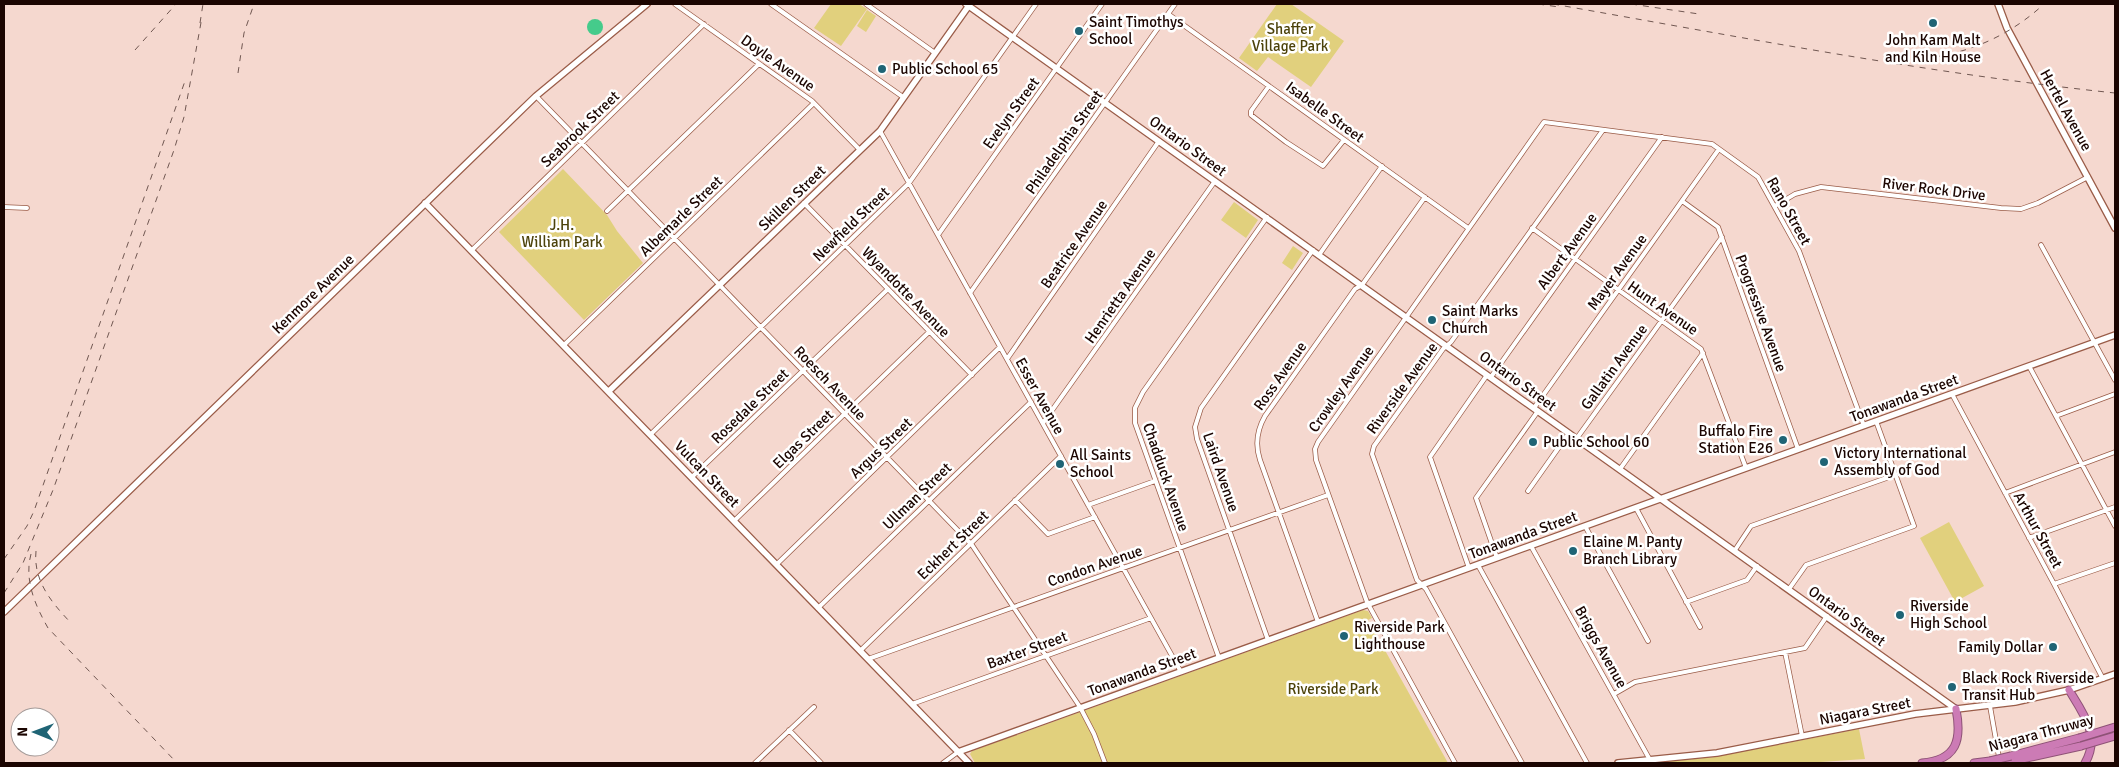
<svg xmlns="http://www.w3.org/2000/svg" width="2119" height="767" font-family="Signika,sans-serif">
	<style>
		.green { fill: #e1d07d }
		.water { fill: #45cb8b }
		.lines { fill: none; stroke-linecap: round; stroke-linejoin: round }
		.street-casing { stroke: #9a5c48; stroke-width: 5.5 }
		.secondary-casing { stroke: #9a5c48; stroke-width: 8 }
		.highway-casing { stroke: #8e5276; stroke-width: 9 }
		.street { stroke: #fff; stroke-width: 4 }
		.secondary { stroke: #fff; stroke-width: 5.5 }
		.highway { stroke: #cc7bb5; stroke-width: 7 }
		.rail { stroke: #705751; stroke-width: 1; stroke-dasharray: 6 6; stroke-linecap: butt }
		.highway-bridge-casing { stroke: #8e5276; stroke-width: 9; stroke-linecap: butt }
		.highway-bridge { stroke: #cc7bb5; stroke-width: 7 }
		.poi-dot { fill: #1f6475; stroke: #fff; stroke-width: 2 }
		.labels { text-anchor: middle; stroke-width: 5; stroke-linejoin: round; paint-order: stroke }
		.poi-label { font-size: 15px; fill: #1b0501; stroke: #fff; text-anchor: start }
		.park-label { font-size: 15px; fill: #4c420a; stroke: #fff }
		.street-label { font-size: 15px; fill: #1b0501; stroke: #fff }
	</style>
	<rect width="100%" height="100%" fill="#f5d8cf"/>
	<path class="green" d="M831,4h28l8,5 -26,37 -27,-18z
		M1277,4h14l53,37 -33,46 -43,-30 -11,14 -18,-13z
		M867,10l9,6 -10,16 -9,-6z
		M563,169l44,46 10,16 26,32 -59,57 -85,-88z
		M1234,202l24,18 -12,18 -25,-18z
		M1293,246l10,7 -11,17 -10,-7z
		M1949,522l35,64 -29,16 -35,-64z
		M1363,610l5,1 4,7 -4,2 80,143h-473l-5,-9 2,-3z
		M1859,729l6,30 -59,4h-156l65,-6z"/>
	<path class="water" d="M587 27a8 8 0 1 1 16 0a8 8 0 1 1-16 0Z"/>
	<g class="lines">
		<defs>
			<path id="street" d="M675,4l137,97 48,49
				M771,4l132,93
				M866,4l69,49
				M1168,14l300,214
				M1269,86l-18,25v4l35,27 37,24 21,-26
				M536,96l436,449 108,162 14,27 11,29
				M880,131l301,541
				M1682,201l36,26 80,222
				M804,203l168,172
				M1775,206l20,-12 26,-7 180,21 20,1 17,-6 50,-26
				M4,207l23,1
				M607,211l152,-147
				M1532,228l169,121 45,119
				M938,235l164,-231
				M2041,245l74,135
				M472,250l232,-226
				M1319,255l63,-89
				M970,293l205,-289
				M564,345l250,-242
				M1007,359l152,-218
				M2029,366l86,160
				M1491,377l171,-240
				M1952,394l102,190 49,95
				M1534,408l185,-259
				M2056,416l59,-22
				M1043,423l172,-242
				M651,434l258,-251 127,-179
				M1577,438l145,-201
				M1620,469l83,-116
				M692,477l196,-188
				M1528,491l41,-58
				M2005,493l110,-41
				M1015,500l33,34 47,-17
				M1088,505l67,-24
				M1636,508l64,119
				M734,521l195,-189
				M1585,526l63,115
				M2029,538l86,-31
				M1531,546l119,214
				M1735,550l16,-24 144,-51
				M1497,558l-21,-60 62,-87
				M777,564l223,-217
				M1478,565l109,198
				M1469,568l-39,-111 57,-82
				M2054,584l61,-21
				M1789,589l17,-24 108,-39 -38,-105
				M1686,602l61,-22 10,-14
				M818,608l213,-206
				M1318,622l-58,-162c-5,-15 -3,-30 5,-44l90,-127 7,-4 63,-88
				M1268,640l-71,-201 -2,-12 6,-19 112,-158
				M860,651l201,-195
				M1785,652l17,84
				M1219,658l-84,-235v-15l8,-16 124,-175
				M868,659l460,-164
				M1614,694l21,-12 170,-34 22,-32
				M912,704l239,-86
				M1990,706l10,57
				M789,730l32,33
				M755,763l59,-56
				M943,763l15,-11
				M1455,763l-88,-161 -51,-142 -1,-11 3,-7 226,-320 168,22 46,33 41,74 65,175
				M1522,763l-96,-174 -9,-9 -45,-126 2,-8 69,-97 8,-7 152,-212"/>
			<path id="secondary" d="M966,4l990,705
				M1998,4l9,24 108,200
				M425,203l544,560
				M609,391l271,-260 90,-127
				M4,612l532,-516 111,-92
				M958,752l1157,-417
				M1618,763l99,-10 198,-39 100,-12 54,-12 46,-16"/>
			<path id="highway" d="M2069,690c14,23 32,46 16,73
				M2011,756l68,-18
				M1922,763c35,-3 40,-23 34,-54
				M1974,763l16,-2
				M2004,763l77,-17"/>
		</defs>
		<use href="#street" class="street-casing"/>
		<use href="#secondary" class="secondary-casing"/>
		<use href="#highway" class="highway-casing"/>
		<use href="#street" class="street"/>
		<use href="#secondary" class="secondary"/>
		<use href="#highway" class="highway"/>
		<path class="rail" d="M1538,4l21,3
			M1553,4c187,33 373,69 562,89
			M1631,4l68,10
			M200,23l3,-19
			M135,50l41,-46
			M1901,60c54,-1 103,-19 143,-56
			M238,73l6,-40 10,-29
			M36,551c-3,30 16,52 35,72
			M31,554c-7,26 4,51 17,74l129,135
			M4,559l23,-33 7,-15 151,-430
			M4,593l19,-30 30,-73 121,-340 10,-33 18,-100"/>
		<defs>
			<path id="highway-bridge" d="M2079,738l36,-11
				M2081,746l34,-10
				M1990,761l21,-5"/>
		</defs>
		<use href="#highway-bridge" class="highway-bridge-casing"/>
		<use href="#highway-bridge" class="highway-bridge"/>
	</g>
	<g class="poi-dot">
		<circle cx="1933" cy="23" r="5"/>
		<circle cx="1079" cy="31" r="5"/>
		<circle cx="882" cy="69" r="5"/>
		<circle cx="1432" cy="320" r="5"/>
		<circle cx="1783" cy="440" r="5"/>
		<circle cx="1533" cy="442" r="5"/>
		<circle cx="1824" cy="462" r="5"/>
		<circle cx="1060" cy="464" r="5"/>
		<circle cx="1573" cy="551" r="5"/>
		<circle cx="1900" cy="615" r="5"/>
		<circle cx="1344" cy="636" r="5"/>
		<circle cx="2053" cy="647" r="5"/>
		<circle cx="1952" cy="687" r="5"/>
	</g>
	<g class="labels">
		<g class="poi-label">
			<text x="1089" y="27">Saint Timothys<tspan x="1089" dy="17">School</tspan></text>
			<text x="1933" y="45" text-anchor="middle">John Kam Malt<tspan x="1933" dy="17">and Kiln House</tspan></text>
			<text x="892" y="74">Public School 65</text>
			<text x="1442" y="316">Saint Marks<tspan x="1442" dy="17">Church</tspan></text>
			<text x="1773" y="436" text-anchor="end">Buffalo Fire<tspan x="1773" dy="17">Station E26</tspan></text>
			<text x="1543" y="447">Public School 60</text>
			<text x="1834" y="458">Victory International<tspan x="1834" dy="17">Assembly of God</tspan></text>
			<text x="1070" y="460">All Saints<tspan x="1070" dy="17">School</tspan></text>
			<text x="1583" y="547">Elaine M. Panty<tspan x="1583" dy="17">Branch Library</tspan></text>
			<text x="1910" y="611">Riverside<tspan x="1910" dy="17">High School</tspan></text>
			<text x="1354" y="632">Riverside Park<tspan x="1354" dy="17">Lighthouse</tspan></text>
			<text x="2043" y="652" text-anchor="end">Family Dollar</text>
			<text x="1962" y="683">Black Rock Riverside<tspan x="1962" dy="17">Transit Hub</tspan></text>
		</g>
		<g class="park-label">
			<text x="1290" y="34">Shaffer<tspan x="1290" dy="17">Village Park</tspan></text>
			<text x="562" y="230">J.H.<tspan x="562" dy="17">William Park</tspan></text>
			<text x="1333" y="694">Riverside Park</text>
		</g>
		<g class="street-label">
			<text transform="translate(778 63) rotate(35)" y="5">Doyle Avenue</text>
			<text transform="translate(2066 110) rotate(61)" y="5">Hertel Avenue</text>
			<text transform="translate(1325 112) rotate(36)" y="5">Isabelle Street</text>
			<text transform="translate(1011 113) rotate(-54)" y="5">Evelyn Street</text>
			<text transform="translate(580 129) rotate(-44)" y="5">Seabrook Street</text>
			<text transform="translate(1064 142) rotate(-55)" y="5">Philadelphia Street</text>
			<text transform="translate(1188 146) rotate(36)" y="5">Ontario Street</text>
			<text transform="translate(1934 189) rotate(7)" y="5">River Rock Drive</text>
			<text transform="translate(792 198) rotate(-44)" y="5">Skillen Street</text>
			<text transform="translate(1789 211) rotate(61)" y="5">Rano Street</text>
			<text transform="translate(681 216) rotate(-44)" y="5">Albemarle Street</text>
			<text transform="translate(851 224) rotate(-44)" y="5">Newfield Street</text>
			<text transform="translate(1074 244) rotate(-55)" y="5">Beatrice Avenue</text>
			<text transform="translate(1567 251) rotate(-54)" y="5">Albert Avenue</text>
			<text transform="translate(1617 272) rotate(-54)" y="5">Mayer Avenue</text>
			<text transform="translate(906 292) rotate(46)" y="5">Wyandotte Avenue</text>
			<text transform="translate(313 294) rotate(-44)" y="5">Kenmore Avenue</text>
			<text transform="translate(1120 296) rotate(-55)" y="5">Henrietta Avenue</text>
			<text transform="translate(1663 308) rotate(35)" y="5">Hunt Avenue</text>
			<text transform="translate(1761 313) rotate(70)" y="5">Progressive Avenue</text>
			<text transform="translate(1614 367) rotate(-54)" y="5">Gallatin Avenue</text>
			<text transform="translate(1280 376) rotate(-55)" y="5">Ross Avenue</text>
			<text transform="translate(1518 381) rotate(36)" y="5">Ontario Street</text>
			<text transform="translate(830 383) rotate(46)" y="5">Roesch Avenue</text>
			<text transform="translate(1402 388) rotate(-54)" y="5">Riverside Avenue</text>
			<text transform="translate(1341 389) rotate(-55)" y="5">Crowley Avenue</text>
			<text transform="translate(1040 396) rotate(61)" y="5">Esser Avenue</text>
			<text transform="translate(1904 398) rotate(-20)" y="5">Tonawanda Street</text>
			<text transform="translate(750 406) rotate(-44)" y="5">Rosedale Street</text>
			<text transform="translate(803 439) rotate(-44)" y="5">Elgas Street</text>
			<text transform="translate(881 448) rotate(-44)" y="5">Argus Street</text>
			<text transform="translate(1221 472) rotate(71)" y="5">Laird Avenue</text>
			<text transform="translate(707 474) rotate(46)" y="5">Vulcan Street</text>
			<text transform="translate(1166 477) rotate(71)" y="5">Chadduck Avenue</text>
			<text transform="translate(917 496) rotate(-44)" y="5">Ullman Street</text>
			<text transform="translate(2038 530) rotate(61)" y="5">Arthur Street</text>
			<text transform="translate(1523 535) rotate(-20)" y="5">Tonawanda Street</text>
			<text transform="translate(953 545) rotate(-44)" y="5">Eckhert Street</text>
			<text transform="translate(1095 566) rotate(-19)" y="5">Condon Avenue</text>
			<text transform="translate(1847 616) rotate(36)" y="5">Ontario Street</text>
			<text transform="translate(1601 647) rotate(61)" y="5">Briggs Avenue</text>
			<text transform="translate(1027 650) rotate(-20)" y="5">Baxter Street</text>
			<text transform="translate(1142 672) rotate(-20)" y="5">Tonawanda Street</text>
			<text transform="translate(1865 711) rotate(-11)" y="5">Niagara Street</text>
			<text transform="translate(2041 733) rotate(-15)" y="5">Niagara Thruway</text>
		</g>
	</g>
	<rect width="2119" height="767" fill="none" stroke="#1b0501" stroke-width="10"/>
	<g transform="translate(35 732) rotate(271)"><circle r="24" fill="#ffffff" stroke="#a49b99"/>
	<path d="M0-4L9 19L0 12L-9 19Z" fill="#1f6475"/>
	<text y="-8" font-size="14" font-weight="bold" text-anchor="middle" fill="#1b0501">N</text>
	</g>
</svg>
